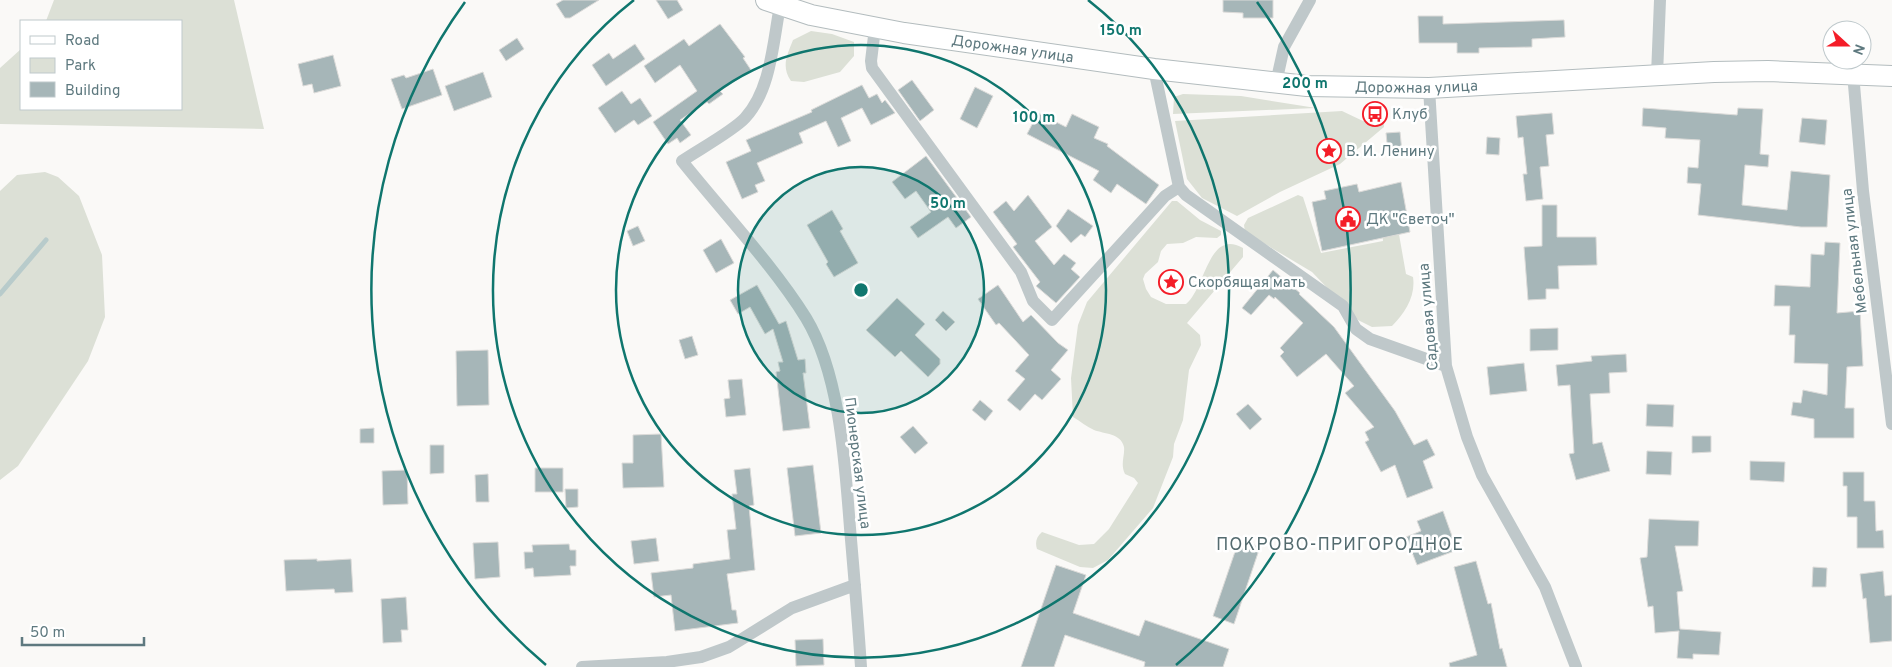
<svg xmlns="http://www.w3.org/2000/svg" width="1892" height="667" font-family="Overpass,sans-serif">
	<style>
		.green { fill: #dce0d6 }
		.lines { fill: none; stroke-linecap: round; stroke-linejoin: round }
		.stream { stroke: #b8cbcb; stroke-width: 5 }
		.building { fill: #a6b6b8; stroke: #dcdbd9 }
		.primary-casing { stroke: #b3bcbe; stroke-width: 22 }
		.street { stroke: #bfc8ca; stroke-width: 12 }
		.primary { stroke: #fff; stroke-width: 20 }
		.ring { fill: none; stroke: #0f766e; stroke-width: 2.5 }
		.labels { text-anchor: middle; stroke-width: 5; stroke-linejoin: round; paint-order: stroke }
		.street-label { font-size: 15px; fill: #5e797f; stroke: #fff }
		.poi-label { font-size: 15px; fill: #5e797f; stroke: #fff; text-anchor: start }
		.quarter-label { font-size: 18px; letter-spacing: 1px; fill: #546b6f; stroke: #fff }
		.centre { fill: #0f766e; stroke: #fff; stroke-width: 2.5 }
		.ring-label { font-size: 15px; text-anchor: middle; font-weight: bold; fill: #0f766e; stroke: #fff; stroke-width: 5; stroke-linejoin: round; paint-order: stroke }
	</style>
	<rect width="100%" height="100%" fill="#faf9f7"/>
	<path class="green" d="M54,0h180l30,129 -264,-5v-56l21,-19v60h160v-88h-135z
		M811,31l21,3 22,8v14l-14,16 -36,10 -13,-1c-10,-14 -4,-26 2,-41z
		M1183,94l58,2 75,12 -143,6 1,-17z
		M1342,111l21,10 15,-2 6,3v5l-44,37 -60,28 -43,24 -35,-18 -15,-19 -12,-58z
		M45,172l13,5 21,19 23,59 3,62 -17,44 -70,105 -18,14v-289l17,-16z
		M1298,195l5,2 18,56 62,-12 -1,-15 15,-3 9,51 7,3c3,19 -8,36 -21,49l-20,1 -14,-7 -46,-48 -67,-40 -1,-7 4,-7z
		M1172,201h5l23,19 21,11v4l-4,3 -21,-1 -13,6 -16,1 -6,7 -3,11 -13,12 -2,5 3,10 5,8 15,7h20c20,-16 22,-76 57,-56v9l-56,66 13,12 1,10 -12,25 -6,50 -9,24 -1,13 -20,51 -45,52 -15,8 -13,-1 -43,-18c-2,-6 -1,-12 5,-17l37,13 15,-1 15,-15 29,-46 -4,-5 -9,-4c-5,-10 0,-18 -1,-27 -3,-14 -20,-13 -30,-17 -7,-3 -14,-9 -21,-13l-2,-39 7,-53 9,-23z"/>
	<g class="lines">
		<path class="stream" d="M0,294l46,-54"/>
	</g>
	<path class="building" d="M563,0h36l-29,18h-5l-9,-14z
		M656,0h21l6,10 -15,9z
		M1223,0h50v18h-30v-5l-20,-1z
		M1418,16h25v8l121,-4 1,17 -33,2v8l-53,1v5h-22v-10h-38z
		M720,24l25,33 -2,1 8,12 -31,21 3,3 -14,10 -2,-2 -27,18 11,15 -11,8 -3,-5 -9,6 -15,-22 44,-31 -17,-26 -25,18 -11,-17 40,-27 5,7z
		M517,38l7,11 -18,12 -7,-11z
		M635,44l10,15 -39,27 -14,-21 17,-12 4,6z
		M333,55l8,31 -27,7 -2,-9 -9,2 -5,-22z
		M433,69l9,26 -40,14 -11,-30 13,-4 2,3z
		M483,72l9,25 -38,14 -9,-25z
		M912,80l22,30 -14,11 -22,-31z
		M862,85l7,13 8,-4 5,9 3,-3 10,13 -24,12 -9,-17 -21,10 10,23 -13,6 -12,-26 -27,12 4,10 -46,20 8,18 -10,4 3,7 -16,7 -16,-37 25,-11 -5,-11 66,-28 -1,-2z
		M975,87l18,9 -16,32 -17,-9z
		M622,91l9,13 9,-6 12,18 -14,9 -4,-5 -19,13 -17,-25z
		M1643,108l94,7 1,-7 25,1 -3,45 9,1 -1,12 -23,-2 -3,40 45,5 4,-39 39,4 -3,52h-26l-103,-12 3,-31 -14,-1 1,-16 10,1 2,-28 -35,-2 1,-10 -24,-2z
		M1038,113l28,14 6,-13 27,13 -5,11 14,6 -1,2 52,39 -13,19 -29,-20 -6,9 -18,-13 6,-9 -72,-37z
		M1552,113l2,21 -8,1 3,31 -9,1 3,32 -17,2 -3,-27h4l-4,-37 -5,1 -2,-22z
		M1802,118l25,2 -2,25 -26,-3z
		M1400,132l2,20 -14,1 -2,-20z
		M1487,137l13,1 -1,17 -13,-1z
		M926,156l45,61 -15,11 -8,-11 -30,21 -8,-11 21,-15 -15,-21 -11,8 -13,-17z
		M1401,182l9,50 -88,19 -10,-49 14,-3 -2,-8 33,-7 2,8z
		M1028,195l24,32 -17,14 19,24 10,-11 12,9 -5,6 9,8 -24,26 -20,-17 4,-4 -27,-35 4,-3 -24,-32 13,-11 8,10z
		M1542,205h15v32h39l1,28 -39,1 1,23h-13v10l-18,1 -4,-53 18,-1z
		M1068,209l25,17 -8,11 -4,-3 -10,9 -15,-17z
		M832,210l11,19 -3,2 18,32 -24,14 -8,-13 2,-2 -21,-37z
		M638,226l7,15 -12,5 -6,-15z
		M721,239l13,24 -18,10 -13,-23z
		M1825,242l15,1 -3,70 23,-2 3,55 -16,1 -2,41h9v30h-40v-19l-23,-4 2,-13 8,1 2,-13 24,5 1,-31 -34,-1 1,-28h-6l1,-29h-16l1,-21 35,2 1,-33 13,1z
		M1273,270l27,23 -1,1 35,33 61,84 19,34 13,-6 8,16 -12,6 10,27 -26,10 -12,-33 -14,7 -16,-30 4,-2 -4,-8 9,-5 -29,-34 9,-7 -28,-32 -29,23 -17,-21 4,-4 -4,-4 23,-25 -28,-26 -1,2 -5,-4 -18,20 -9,-7z
		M757,285l22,39 7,-3 12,39 7,-1 1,14h-3l7,55 -27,3 -7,-59 4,-1 -2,-9h5l-10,-33 -8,5 -15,-27 -12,7 -8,-14z
		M998,285l25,37 8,-7 27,28 10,7 -17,20 10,9 -19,21 -7,-6 -15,17 -13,-11 18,-21 -10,-8 14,-16 -30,-32 -3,2 -18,-26z
		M897,298l28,26 -10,11 25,24v5l-12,13 -27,-26 -6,6 -29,-27z
		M943,311l12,11 -9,9 -11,-11z
		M1558,328v22l-28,1v-22z
		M692,336l6,19 -13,4 -6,-19z
		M488,350l1,55 -32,1 -1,-55z
		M1626,354l1,18 -18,1 1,20 -20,1 3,50 9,-2 8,29 -34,9 -7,-26 5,-1 -4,-68 -12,1 -2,-21 36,-4 -1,-5z
		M1524,363l3,28 -37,4 -3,-28z
		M742,379l4,36 -20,2 -2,-18 6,-1 -2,-18z
		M980,400l13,11 -8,10 -13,-11z
		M1248,404l14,15 -12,11 -14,-16z
		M1647,404l27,1 -1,22 -27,-1z
		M913,426l15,17 -13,11 -15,-17z
		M374,428v15h-14v-14z
		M661,434l3,53 -41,1 -1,-25h11v-28z
		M1692,436h19v16l-19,1z
		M430,445h14v28l-14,1z
		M1647,451l25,1 -1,23 -25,-1z
		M1750,461l35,1 -1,20 -34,-2z
		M813,465l8,68 -26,3 -8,-68z
		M535,468h28v24h-28z
		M750,468l4,37 -5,1 6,64 -28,4 5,36h4l2,13 -63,8 -4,-36 -17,2 -3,-24 42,-5v-4l37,-5 -3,-29 9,-1 -4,-35h5l-3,-24z
		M407,470l1,34 -25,1 -1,-34z
		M1843,472h21v29h11l1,30 7,-1 1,18h-27v-31h-10v-31h-4z
		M488,474l1,28h-13l-1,-27z
		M565,489h13v18l-12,1z
		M1443,511l14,39 -40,15 -11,-28 15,-6 -4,-10z
		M1649,519l50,2 -1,25h-23l8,45 -6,1 3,37 41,3 -2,23 -26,-1v5l-16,-1 2,-27 -24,2 -2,-27 -5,1 -8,-49 7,-1z
		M656,538l3,23 -25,3 -3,-23z
		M1239,540l21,7 -26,77 -21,-8z
		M498,542l2,35 -25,2 -2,-36z
		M569,544l1,6h6v16h-6l1,9 -37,2 -1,-9 -8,1 -1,-17h9l-1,-7z
		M317,559v2l34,-2 2,33 -18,1 -1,-4 -48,2 -2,-31z
		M1476,561l12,43 3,-1 9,46 2,-1 5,19h-57l-1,-4 28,-8 -23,-88z
		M1056,565l30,10 -13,38 66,23 6,-16 84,29 -6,18h-79l1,-5 -80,-27 -11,32h-33z
		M1813,567l14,1 -1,19h-14z
		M1883,571l2,25 7,-1v46l-22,2 -4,-45 -3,1 -3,-25z
		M406,597l2,33h-7l1,12 -19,1 -2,-44z
		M823,639l1,26 -28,1 -1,-26z"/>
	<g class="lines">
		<defs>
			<g id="primary">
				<path id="s1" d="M766,0l45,15 93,18 250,36 153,17 122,2 285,-16 54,-1 124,5"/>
			</g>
		</defs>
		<use href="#primary" class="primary-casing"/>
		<path class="street" d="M780,6c-7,36 -9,84 -35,112 -12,13 -47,32 -63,43 40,50 91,104 124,157 34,56 39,146 44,210 4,46 8,93 11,139
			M875,28l-4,33 1,7 149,204 12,29 19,19 113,-124 14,-9
			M1154,69l25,118 7,8 157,111 13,23 14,10 76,27
			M1853,73l10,118 29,233
			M1657,75l3,-75
			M1276,83l8,-36 26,-47
			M1429,88l17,278 21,71 15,38 63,112 31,80
			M582,667l85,-5 34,-5 28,-10 63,-39 63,-23"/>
		<use href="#primary" class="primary"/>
	</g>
	<circle cx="861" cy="290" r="123" fill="#0f766e" fill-opacity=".12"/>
	<g class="ring">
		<circle cx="861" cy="290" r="123"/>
		<circle cx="861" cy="290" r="245"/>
		<path d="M1088 0A368 368 0 1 1 634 0"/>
		<path d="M546 665A490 490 0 0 1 465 2M1257 2A490 490 0 0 1 1176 665"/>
	</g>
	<defs>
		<symbol id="bus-ring" viewBox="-11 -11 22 22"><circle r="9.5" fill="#fff" stroke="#f41d28" stroke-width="1.5"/><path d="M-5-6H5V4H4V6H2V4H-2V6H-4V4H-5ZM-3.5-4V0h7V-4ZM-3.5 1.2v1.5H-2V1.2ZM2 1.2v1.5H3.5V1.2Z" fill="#f41d28"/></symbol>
		<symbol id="sight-ring" viewBox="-11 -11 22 22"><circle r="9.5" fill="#fff" stroke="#f41d28" stroke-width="1.5"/><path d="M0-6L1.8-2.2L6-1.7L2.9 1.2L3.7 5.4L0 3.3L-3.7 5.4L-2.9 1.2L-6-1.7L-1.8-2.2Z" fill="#f41d28"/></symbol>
		<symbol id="civic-ring" viewBox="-11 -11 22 22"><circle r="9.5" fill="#fff" stroke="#f41d28" stroke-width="1.5"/><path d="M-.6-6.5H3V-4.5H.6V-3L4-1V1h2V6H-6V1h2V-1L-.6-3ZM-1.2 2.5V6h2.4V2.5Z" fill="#f41d28"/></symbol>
	</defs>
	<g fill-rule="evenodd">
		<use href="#bus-ring" x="1361" y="100" width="28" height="28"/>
		<use href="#sight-ring" x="1315" y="137" width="28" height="28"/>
		<use href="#civic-ring" x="1334" y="205" width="28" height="28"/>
		<use href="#sight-ring" x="1157" y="268" width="28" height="28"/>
	</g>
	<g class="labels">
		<g class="street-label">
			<text dy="5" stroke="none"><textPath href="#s1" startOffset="252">Дорожная улица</textPath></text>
			<text dy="5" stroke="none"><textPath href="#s1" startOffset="658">Дорожная улица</textPath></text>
			<text transform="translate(1854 251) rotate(-97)" y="5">Мебельная улица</text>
			<text transform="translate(1428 317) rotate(-95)" y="5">Садовая улица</text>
			<text transform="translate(858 463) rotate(83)" y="5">Пионерская улица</text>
		</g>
		<g class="poi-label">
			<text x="1392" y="119">Клуб</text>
			<text x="1346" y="156">В. И. Ленину</text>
			<text x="1366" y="224">ДК "Светоч"</text>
			<text x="1188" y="287">Скорбящая мать</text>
		</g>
		<g class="quarter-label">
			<text x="1340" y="550">ПОКРОВО-ПРИГОРОДНОЕ</text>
		</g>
	</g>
	<circle cx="861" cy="290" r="8" class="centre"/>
	<g class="ring-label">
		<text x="1121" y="35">150 m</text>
		<text x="1305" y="88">200 m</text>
		<text x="1034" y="122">100 m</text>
		<text x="948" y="208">50 m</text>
	</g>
	<rect x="20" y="20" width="162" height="90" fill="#ffffff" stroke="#bfc9cc"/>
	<rect x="30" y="36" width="25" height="8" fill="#ffffff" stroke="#bfc9cc"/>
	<text x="65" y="45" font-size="15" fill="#5e797f">Road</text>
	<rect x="30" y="58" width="25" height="15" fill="#dce0d6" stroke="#bfc9cc"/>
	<text x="65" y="70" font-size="15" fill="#5e797f">Park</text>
	<rect x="30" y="82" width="25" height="15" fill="#a6b6b8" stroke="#bfc9cc"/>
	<text x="65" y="95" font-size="15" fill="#5e797f">Building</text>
	<g transform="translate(1847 45) rotate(111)"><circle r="24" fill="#ffffff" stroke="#bfc9cc"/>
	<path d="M0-4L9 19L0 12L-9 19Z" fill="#f41d28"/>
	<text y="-8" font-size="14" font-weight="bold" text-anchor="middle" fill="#5e797f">N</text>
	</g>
	<path d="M22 637v8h122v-8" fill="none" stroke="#5e797f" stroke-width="2.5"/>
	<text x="30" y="637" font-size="15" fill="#5e797f" stroke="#ffffff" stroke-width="4" paint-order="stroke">50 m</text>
</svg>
